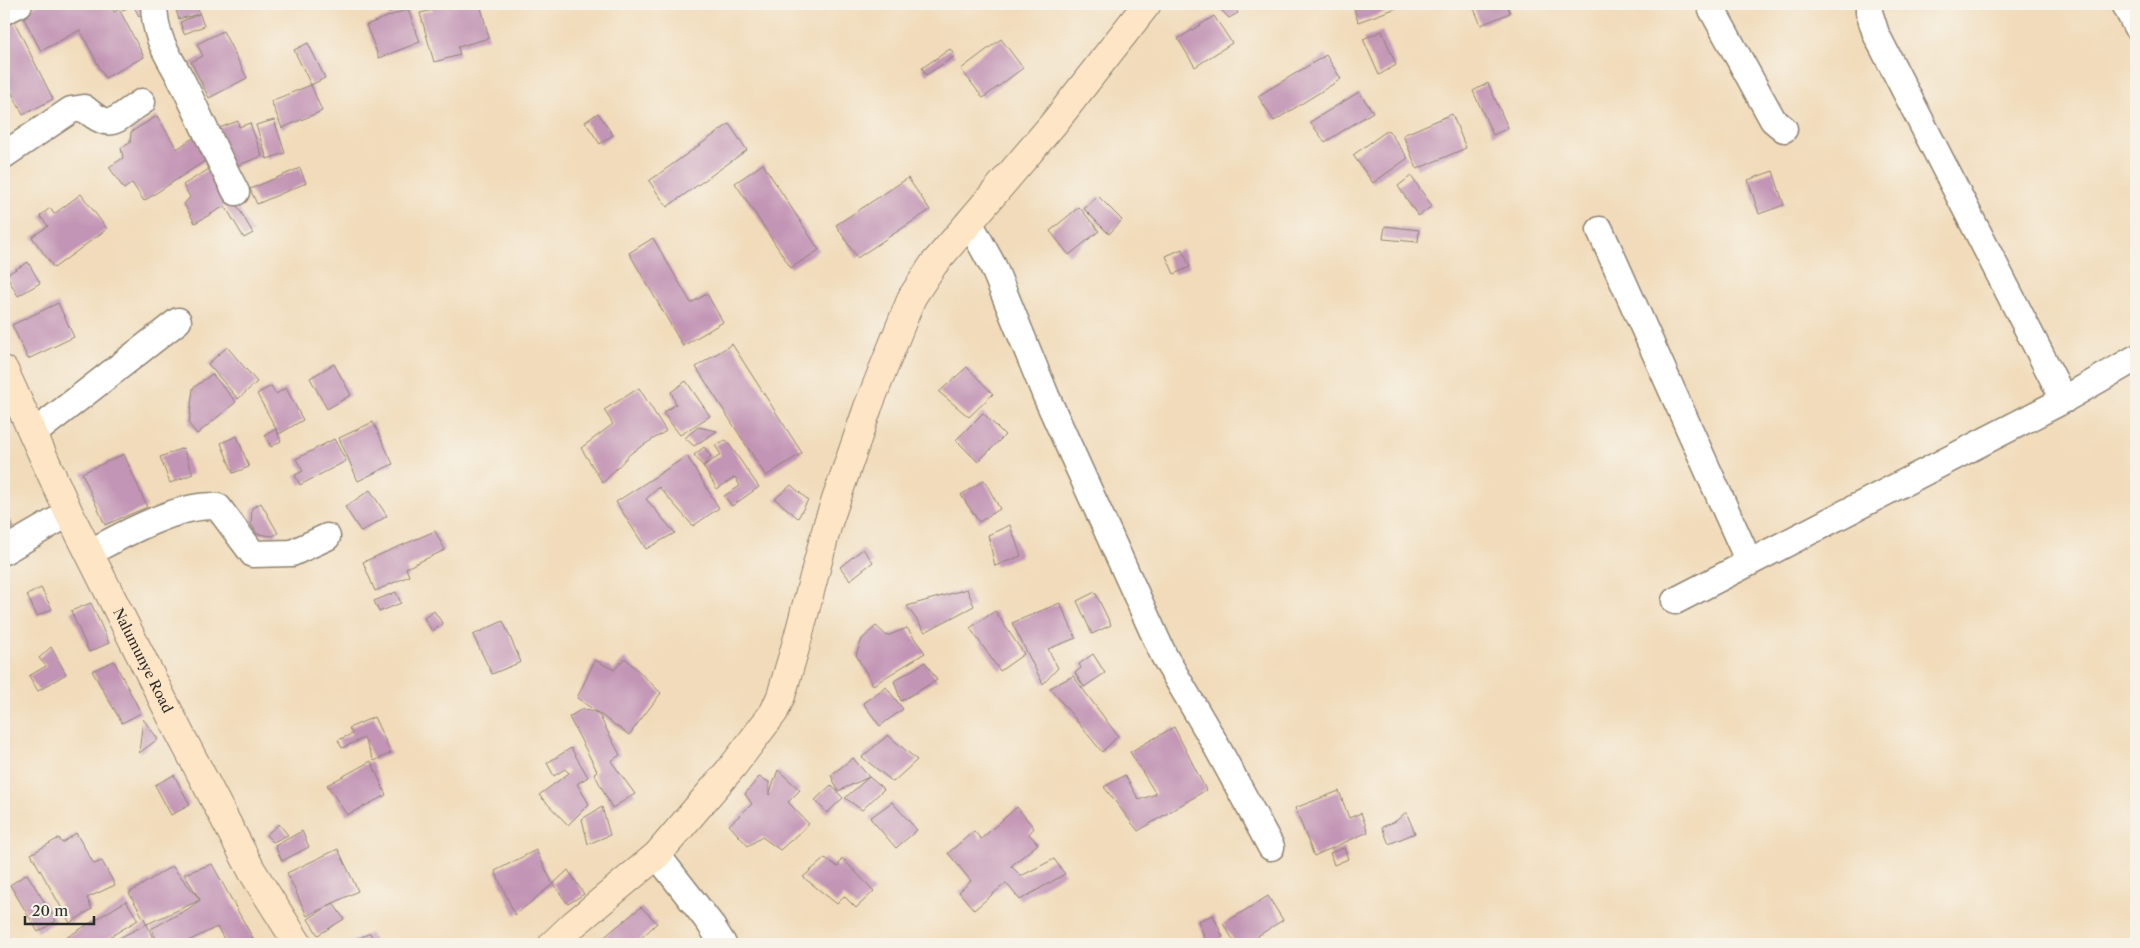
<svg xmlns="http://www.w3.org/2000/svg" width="2140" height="948" font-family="'Libre Caslon Text',serif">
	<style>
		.building { fill: #c294b5 }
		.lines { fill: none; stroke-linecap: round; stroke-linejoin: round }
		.street-casing { stroke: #8e8372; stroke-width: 29 }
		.secondary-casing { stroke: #8e8372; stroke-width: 30 }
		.street { stroke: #fff; stroke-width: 26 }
		.secondary { stroke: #fde5c5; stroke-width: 28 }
		.labels { text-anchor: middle; stroke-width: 4; stroke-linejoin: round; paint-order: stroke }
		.street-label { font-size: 14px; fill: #2b2b2b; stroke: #f7f3e8 }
	</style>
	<rect width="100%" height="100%" fill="#f7f3e8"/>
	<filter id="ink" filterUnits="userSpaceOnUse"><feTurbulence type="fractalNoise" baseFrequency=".02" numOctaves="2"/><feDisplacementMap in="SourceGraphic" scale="10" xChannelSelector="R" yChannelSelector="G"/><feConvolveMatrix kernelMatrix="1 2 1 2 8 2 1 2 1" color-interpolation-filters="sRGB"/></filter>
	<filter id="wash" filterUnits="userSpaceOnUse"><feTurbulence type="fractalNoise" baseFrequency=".0096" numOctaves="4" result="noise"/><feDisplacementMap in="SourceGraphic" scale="20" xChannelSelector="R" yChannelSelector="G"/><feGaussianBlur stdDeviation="1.12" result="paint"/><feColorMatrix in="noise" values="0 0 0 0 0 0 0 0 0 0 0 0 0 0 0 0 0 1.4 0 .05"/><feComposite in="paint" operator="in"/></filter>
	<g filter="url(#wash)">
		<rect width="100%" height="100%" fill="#f1dbba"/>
		<g id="blocks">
			<path class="building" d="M39,4h71l4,8 5,-3 25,48 -39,21 -25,-48 -39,21 -20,-38z
				M120,4h27l4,6 -12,6 -6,-11 -10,5z
				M174,4h22l8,22 -20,8 -4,-12 19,-8 -20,5z
				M384,4h26l-22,9z
				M431,4h49l9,34 -31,9 2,8 -26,7 -14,-49 13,-3z
				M1215,4h18l5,9 -9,5z
				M1365,4h36l1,2 -44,16 -4,-14z
				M1472,4h35l3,9 -29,12z
				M408,9l12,33 -41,16 -13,-33z
				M10,13l43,86 -30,16 -19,-38v-60z
				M1214,16l18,27 -37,24 -17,-28z
				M223,31l24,47 -38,20 -18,-36 12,-6 -6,-12z
				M1382,31l14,34 -17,10 -16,-36z
				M1001,39l22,29 -40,30 -22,-29z
				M308,43l17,35 -14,7 11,26 -40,17 -11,-27 40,-16 -17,-35z
				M950,49l5,7 -29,19 -4,-7z
				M1326,55l15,24 -67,42 -16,-25z
				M1488,83l20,45 -15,7 -20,-44z
				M1359,92l14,20 -48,30 -15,-20z
				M598,113l15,22 -13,9 -15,-22z
				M1452,114l14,34 -49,21 -14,-34z
				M157,116l20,33 23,-16 14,22 -70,46 -12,-18 -8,6 -15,-22 14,-9 -2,-10 9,-5 1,-11z
				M274,120l11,33 -18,6 -11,-34z
				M238,121l1,6 11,-4 12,33 -36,14 -15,-39z
				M729,124l18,26 -80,57 -18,-26z
				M1388,130l20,28 -35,25 -20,-28z
				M763,164l56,86 -28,18 -56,-85z
				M214,166l39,67 -9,5 -19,-32 -30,17 -11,-19 6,-7 -7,-12z
				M300,168l6,15 -49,21 -7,-15z
				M1773,171l11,34 -25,9 -11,-34z
				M1411,176l21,30 -14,10 -20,-30z
				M908,178l22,32 -73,48 -21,-33z
				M81,194l26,35 -53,39 -22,-31 16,-11 -8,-10 10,-8 4,6z
				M1098,196l24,24 -13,14 -25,-25z
				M1079,207l20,24 -30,24 -19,-24z
				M1385,226l34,4 -1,12 -35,-3z
				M653,238l38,65 16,-9 16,28 -40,24 -54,-93z
				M1182,249l8,18 -16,7 -8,-18z
				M28,262l12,21 -22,13 -12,-21z
				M58,303l16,34 -46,22 -16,-34z
				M732,344l70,109 -36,23 -70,-109z
				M227,347l30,35 -19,17 -30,-35z
				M334,364l17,31 -24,14 -17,-31z
				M967,367l26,27 -24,23 -30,-25z
				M212,374l24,28 -39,32 -8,-10 4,-36z
				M686,381l24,35 -30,19 -17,-22 13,-9 -5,-12z
				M271,386l5,8 10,-6 17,32 -24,14 -22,-40z
				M639,388l27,43 -35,22 -28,30 -22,-35 32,-24 -9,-14z
				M983,413l22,22 -27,27 -22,-22z
				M373,422l20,42 -35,17 -19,-43z
				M698,427l19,4 -23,15 -9,-8z
				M276,429l5,12 -10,6 -6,-12z
				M237,436l12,31 -16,6 -12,-30z
				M334,439l12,22 -46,24 -5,-10 8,-4 -7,-12z
				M726,440l33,47 -27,19 -8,-10 16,-10 -5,-9 -18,12 -14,-23 18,-11 -6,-10z
				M704,447l7,9 -8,10 -9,-11z
				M183,448l10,26 -23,9 -10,-26z
				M124,454l23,53 -42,18 -23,-52z
				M687,456l32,52 -26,18 -34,-39 -13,12 29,34 -29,16 -30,-47z
				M984,480l16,29 -21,13 -18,-27z
				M791,485l17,15 -10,18 -23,-19z
				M370,490l17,26 -26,16 -16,-25z
				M261,503l17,30 -5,3 -16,-2 -6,-10 1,-16z
				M4,511l9,16 -9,6z
				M1010,525l11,31 -26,10 -7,-31z
				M435,531l10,19 -39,18 3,8 -34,15 -12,-29z
				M863,549l10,13 -23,18 -10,-13z
				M41,588l11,21 -15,7 -10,-21z
				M967,589l7,17 -49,26 -18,-26z
				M396,592l5,11 -22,9 -5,-11z
				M1095,592l16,33 -19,9 -15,-33z
				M91,603l18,40 -20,9 -18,-41z
				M1060,603l16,35 -28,11 10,19 -15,16 -31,-61z
				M434,611l9,13 -11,7 -8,-13z
				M995,611l29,43 -24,17 -30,-43z
				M503,621l18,41 -29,12 -19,-39z
				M876,626l11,10 20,-8 18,25 -52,32 -17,-30 6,-16z
				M51,647l15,27 -28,17 -9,-15 17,-10 -7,-8z
				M1093,654l12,19 -21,14 -9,-14 6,-5 -2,-4z
				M625,658l36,35 -32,42 -52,-37 18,-38 19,10z
				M114,661l27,52 -19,10 -30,-52z
				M925,662l12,18 -36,21 -7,-20z
				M1073,676l45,60 -16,16 -52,-64z
				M886,687l17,22 -23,17 -17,-23z
				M582,709l16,4 22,42 -9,6 24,33 -23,14 -18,-35 3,-2 -28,-54z
				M374,717l17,36 -17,8 -10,-23 -22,10 -4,-8 14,-6 -3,-6z
				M143,719l15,20 -19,14z
				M1174,727l32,63 -68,41 -34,-44 21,-12 14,25 17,-6 -26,-42z
				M888,735l29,25 -24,22 -31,-25z
				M571,748l17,29 -11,7 12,20 -21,21 -29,-30 30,-22 -4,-4 -11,7 -7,-13z
				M853,758l16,19 -31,14 -7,-16z
				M371,761l15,34 -39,20 -20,-30z
				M778,770l22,20 -12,12 21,22 -29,26 -18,-13 -14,9 -19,-21 23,-21 -7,-10 14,-17 10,5v13z
				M174,775l16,30 -19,10 -16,-30z
				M869,777l15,12 -22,21 -17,-12z
				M831,785l12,13 -16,15 -12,-13z
				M1339,791l10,27 12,-5 7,19 -54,24 -19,-48z
				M892,802l25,28 -21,18 -26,-30z
				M602,807l8,28 -22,9 -6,-25z
				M1017,807l17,21 -5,6 9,10 -27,22 10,10 33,-17 11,15 -45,26 -14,-17 -32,27 -15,-18 12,-11 -23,-28 26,-22 7,8z
				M1406,812l9,21 -26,11 -7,-17 14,-6z
				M279,824l9,11 -15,7 -7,-7z
				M302,831l7,16 -27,14 -7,-15z
				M76,833l18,31 8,-3 13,24 -28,13 5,11 -22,14 -39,-69 28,-16 3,5z
				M1344,848l4,11 -14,6 -4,-12z
				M338,849l20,42 -51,25 -20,-43z
				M536,850l17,34 15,-14 16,24 -16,10 -15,-20 -38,31 -20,-44z
				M825,858l13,9 4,-9 32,33 -18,17 -12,-12 -7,8 -34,-27z
				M212,864l44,80h-29l-10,-17 -35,17h-23l-8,-15 37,-20 12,-9 -53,24 -18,-31 43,-27 28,34 -16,-26z
				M27,874l29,47 -18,11 -28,-47z
				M1268,896l15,24 -38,24h-9l-13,-20z
				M126,901l12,19 -40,24h-42z
				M333,903l11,16 -26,16 -10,-16z
				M641,907l16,16 -22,21h-29l-4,-5z
				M1213,915l10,22 -16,7 -9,-23z
				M147,924l8,20h-32l-4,-6z
				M370,933l6,11h-29z"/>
		</g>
	</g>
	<g filter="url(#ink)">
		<use href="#blocks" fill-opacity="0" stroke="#8e8372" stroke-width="1"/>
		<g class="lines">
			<defs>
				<path id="street" d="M154,4c1,39 16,52 32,85 16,34 32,69 50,103
					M1709,4l64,116 11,9
					M1869,4v8l7,22 188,366
					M2125,4l11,22
					M4,11l15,-7
					M4,155l67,-45 13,-2c29,24 29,12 58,-6
					M969,222l24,44 53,130 118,260 48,82 59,109
					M1600,230l149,332
					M34,433l144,-112
					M4,551l65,-38
					M89,553c31,-17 95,-52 129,-46l35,47 39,-1 35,-16
					M1675,601l383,-198 78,-45
					M657,855l52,67 14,22"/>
				<g id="secondary">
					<path id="s1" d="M4,370l65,143 110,219 73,139 46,73"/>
					<path d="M553,944l21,-20 83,-69 76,-89 41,-54 7,-16 15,-51 32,-122 40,-116 44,-110 21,-32 121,-142 93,-119"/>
				</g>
			</defs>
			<use href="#street" class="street-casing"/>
			<use href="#secondary" class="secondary-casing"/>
			<use href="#street" class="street"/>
			<use href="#secondary" class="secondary"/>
		</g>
	</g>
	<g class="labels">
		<g class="street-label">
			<text dy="5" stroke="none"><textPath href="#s1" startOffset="322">Nalumunye Road</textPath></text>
		</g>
	</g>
	<rect width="2140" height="948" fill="none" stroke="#f7f3e8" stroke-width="20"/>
	<path d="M25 916v8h69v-8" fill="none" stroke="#2b2b2b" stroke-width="2.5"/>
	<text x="32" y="916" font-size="15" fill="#2b2b2b" stroke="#f7f3e8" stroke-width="4" paint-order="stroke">20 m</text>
</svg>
